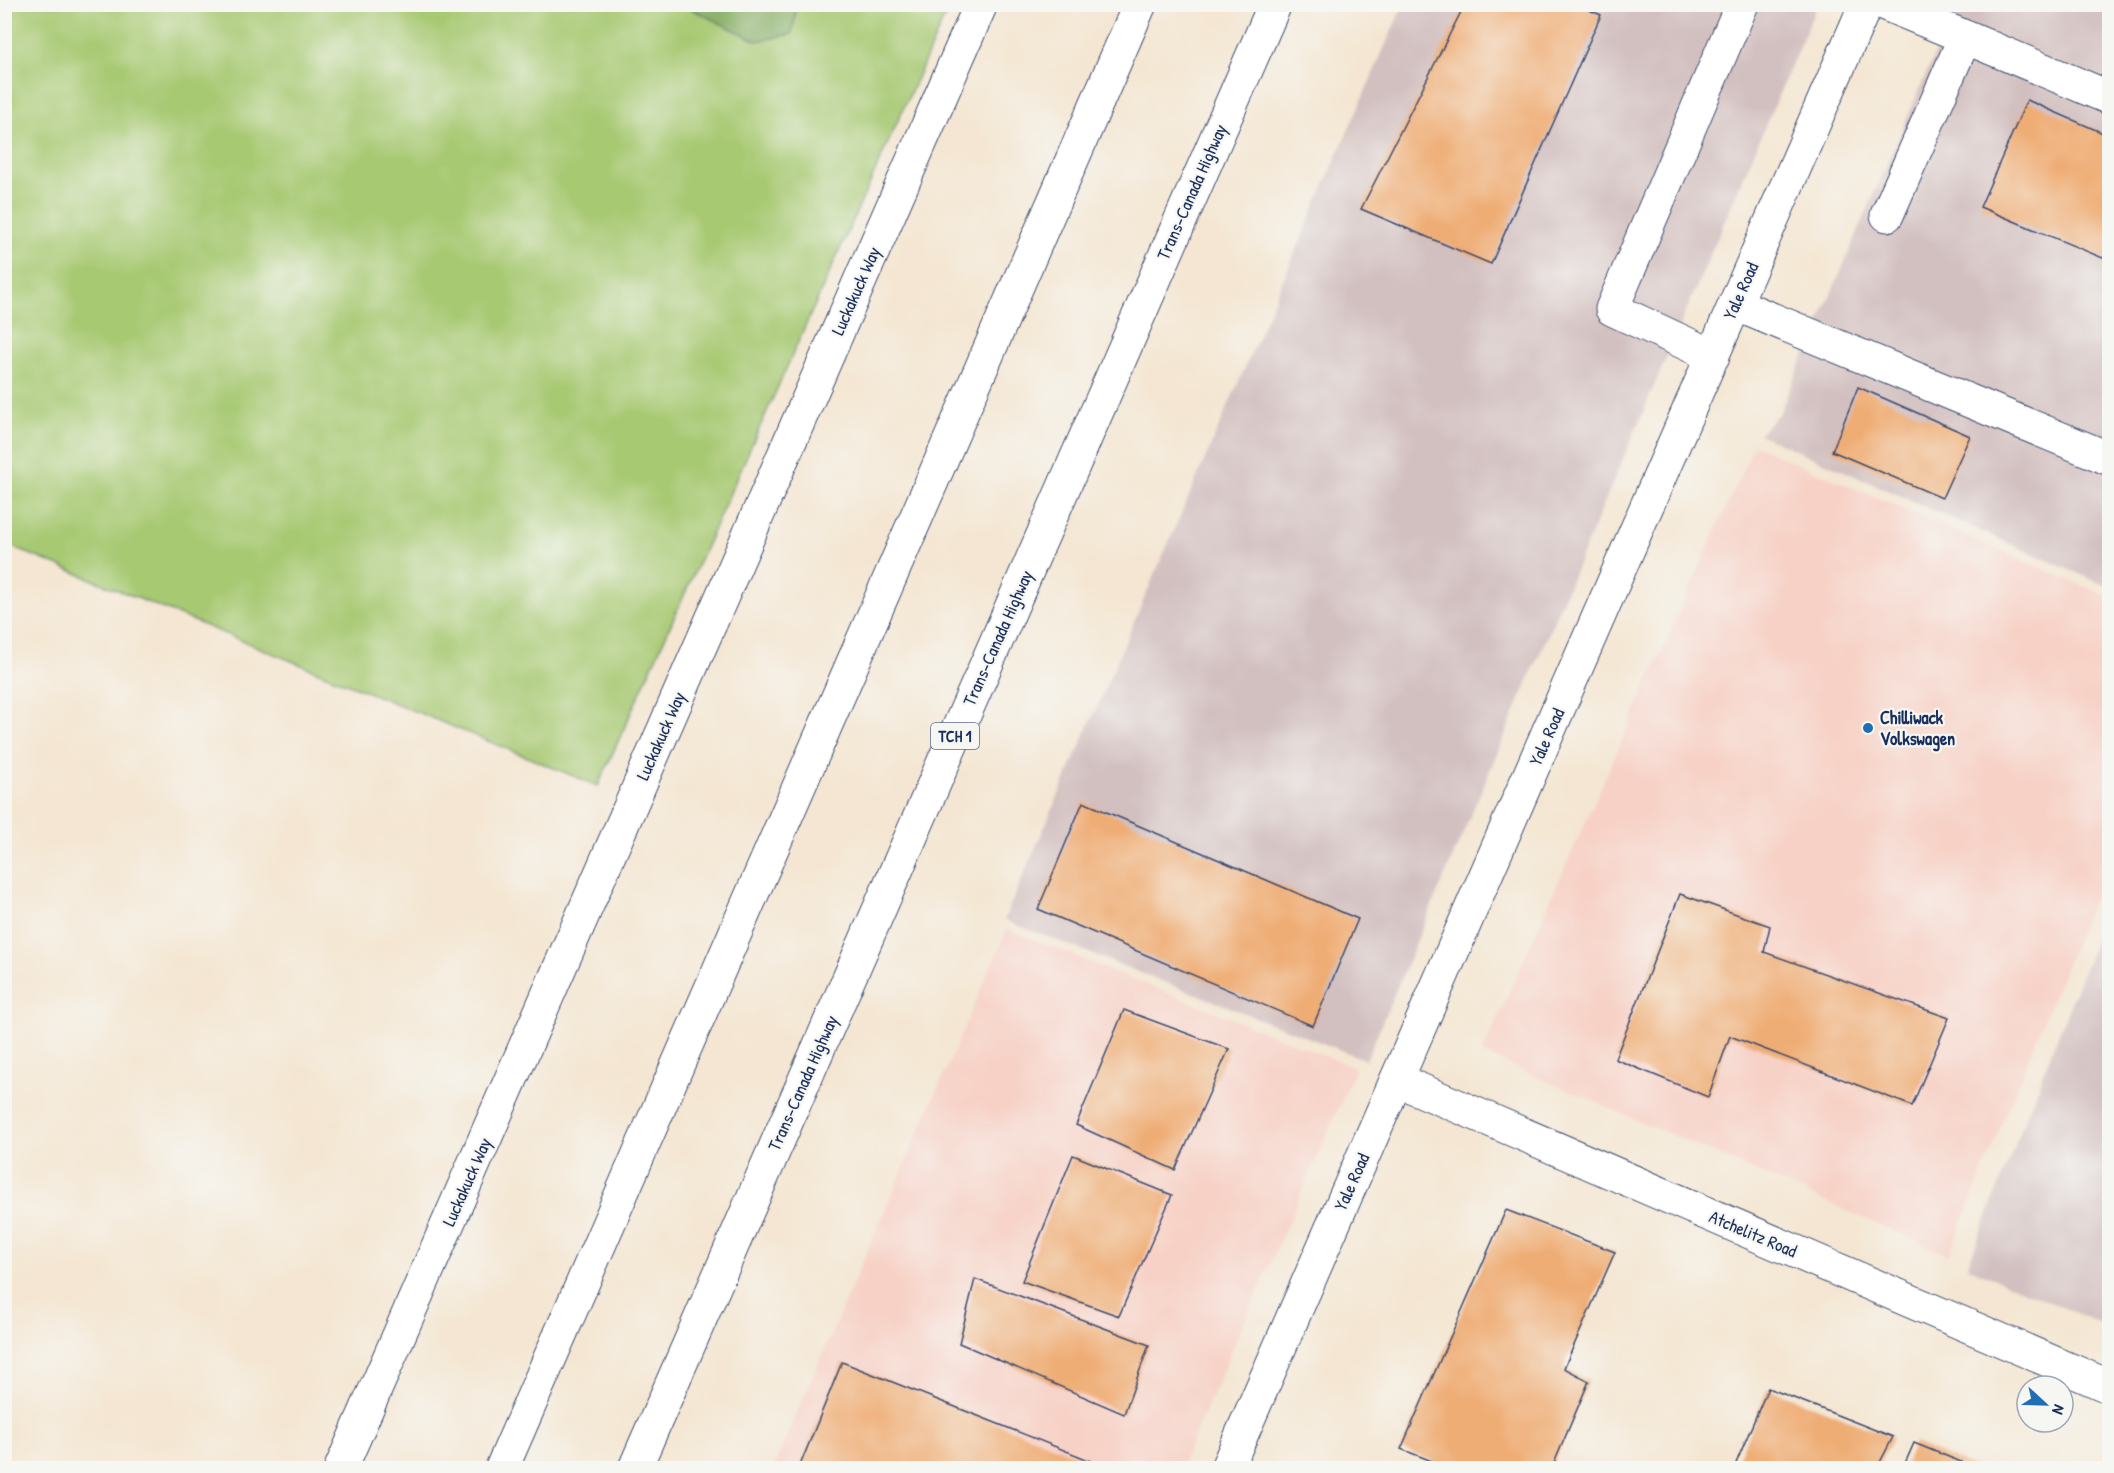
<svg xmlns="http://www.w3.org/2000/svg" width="2114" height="1473" font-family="'Patrick Hand',sans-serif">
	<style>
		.built { fill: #f7d1c6 }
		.industrial { fill: #d2bfbf }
		.green { fill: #a7c972; stroke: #617c68; stroke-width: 1.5 }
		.forest { fill: #85ad64; stroke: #506e61; stroke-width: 1.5 }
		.building { fill: #efad76 }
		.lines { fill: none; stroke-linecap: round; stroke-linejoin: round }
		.minor-casing { stroke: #3c4a6f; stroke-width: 35 }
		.highway-casing { stroke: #3c4a6f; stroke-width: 35 }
		.minor { stroke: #fff; stroke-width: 33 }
		.highway { stroke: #fff; stroke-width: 33 }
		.poi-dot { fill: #1f6fb2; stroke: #f6f6f2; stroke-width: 2 }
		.labels { text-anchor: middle; stroke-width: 4.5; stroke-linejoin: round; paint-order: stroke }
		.shield { fill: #f6f6f2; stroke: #5d6b8a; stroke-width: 1.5 }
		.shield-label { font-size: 16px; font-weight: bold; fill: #1b2f5e }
		.street-label { font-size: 18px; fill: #1b2f5e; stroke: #f6f6f2 }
		.poi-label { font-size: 18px; font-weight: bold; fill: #1b2f5e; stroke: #f6f6f2; text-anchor: start }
	</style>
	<rect width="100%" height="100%" fill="#f6f6f2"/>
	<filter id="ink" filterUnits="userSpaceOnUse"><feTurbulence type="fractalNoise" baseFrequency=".0167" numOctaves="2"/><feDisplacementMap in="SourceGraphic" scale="12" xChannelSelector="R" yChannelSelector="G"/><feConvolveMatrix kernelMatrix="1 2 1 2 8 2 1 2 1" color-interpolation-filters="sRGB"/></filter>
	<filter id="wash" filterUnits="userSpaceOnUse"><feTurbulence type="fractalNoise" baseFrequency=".008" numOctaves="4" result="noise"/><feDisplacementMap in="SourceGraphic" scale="24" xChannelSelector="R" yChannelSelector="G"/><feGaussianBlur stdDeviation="1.35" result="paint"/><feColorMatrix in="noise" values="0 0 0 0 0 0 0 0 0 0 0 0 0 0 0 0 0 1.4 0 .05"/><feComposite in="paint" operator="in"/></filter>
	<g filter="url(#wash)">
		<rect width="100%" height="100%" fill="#f4e6d2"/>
		<path class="built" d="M1754,445l355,152v262l-160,396 -467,-202z
			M1007,929l349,139 -176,400h-407z"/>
		<path class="industrial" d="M1403,5h414l-451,1055 -362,-140z
			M1956,5h153v582l-350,-153 21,-22z
			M2109,906v421l-142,-60z"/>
		<path class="green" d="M4,5h946l-352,781 -593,-242z"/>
		<path class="forest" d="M683,5h114l-5,29 -35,7z"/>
		<g id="blocks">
			<path class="building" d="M1465,4h110l26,11 -110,249 -130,-55z
				M2027,100l83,36v125l-130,-54z
				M1858,387l112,49 -28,62 -110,-47z
				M1083,802l275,117 -45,107 -275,-117z
				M1680,894l90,32 -6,26 185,66 -37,88 -182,-70 -22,61 -93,-38z
				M1124,1010l105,39 -54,121 -99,-45z
				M1073,1155l99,40 -53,121 -97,-35z
				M1506,1210l109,42 -51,116 25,13 -37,87h-102l-49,-19z
				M975,1279l174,66 -25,69 -165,-71z
				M842,1362l267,106h-310z
				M1768,1388l125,49 -16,31h-143z
				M1914,1443l62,25h-73z"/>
		</g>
	</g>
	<g filter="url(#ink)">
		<use href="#blocks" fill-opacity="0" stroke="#3c4a6f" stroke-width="1.5"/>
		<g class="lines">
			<defs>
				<path id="minor" d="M1885,4l80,33
					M1887,215l78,-178 145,61
					M1735,304l375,155
					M1713,356l-101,-47 130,-305
					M1397,1080l713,307
					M341,1468l640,-1464
					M1227,1468l639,-1464"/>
				<path id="highway" d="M502,1468l638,-1464
					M635,1468l640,-1464"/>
			</defs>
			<use href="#minor" class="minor-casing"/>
			<use href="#highway" class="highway-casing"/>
			<use href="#minor" class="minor"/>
			<use href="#highway" class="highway"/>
		</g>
	</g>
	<circle class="poi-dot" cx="1868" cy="728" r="6"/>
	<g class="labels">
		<rect class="shield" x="931" y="723" width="48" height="26" rx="4.5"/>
		<g class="shield-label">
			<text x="955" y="742">TCH 1</text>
		</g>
		<g class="street-label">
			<text transform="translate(1192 192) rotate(-66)" y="6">Trans-Canada Highway</text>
			<text transform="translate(856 291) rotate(-66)" y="6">Luckakuck Way</text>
			<text transform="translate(1741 291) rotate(-66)" y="6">Yale Road</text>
			<text transform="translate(998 638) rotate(-66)" y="6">Trans-Canada Highway</text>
			<text transform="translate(661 736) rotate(-66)" y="6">Luckakuck Way</text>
			<text transform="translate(1547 737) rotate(-66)" y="6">Yale Road</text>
			<text transform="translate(803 1083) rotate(-66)" y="6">Trans-Canada Highway</text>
			<text transform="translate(467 1182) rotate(-66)" y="6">Luckakuck Way</text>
			<text transform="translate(1352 1182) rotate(-66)" y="6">Yale Road</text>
			<text transform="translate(1753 1234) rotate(23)" y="6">Atchelitz Road</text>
		</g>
		<g class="poi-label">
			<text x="1880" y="724">Chilliwack<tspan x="1880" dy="21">Volkswagen</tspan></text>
		</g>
	</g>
	<rect width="2114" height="1473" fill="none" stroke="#f6f6f2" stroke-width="24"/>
	<g transform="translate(2045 1404) rotate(112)"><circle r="28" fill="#f6f6f2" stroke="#9ea6b7" stroke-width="1.5"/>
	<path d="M0-4.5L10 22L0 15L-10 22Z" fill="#1f6fb2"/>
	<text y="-9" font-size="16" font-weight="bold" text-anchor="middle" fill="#1b2f5e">N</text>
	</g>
</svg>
